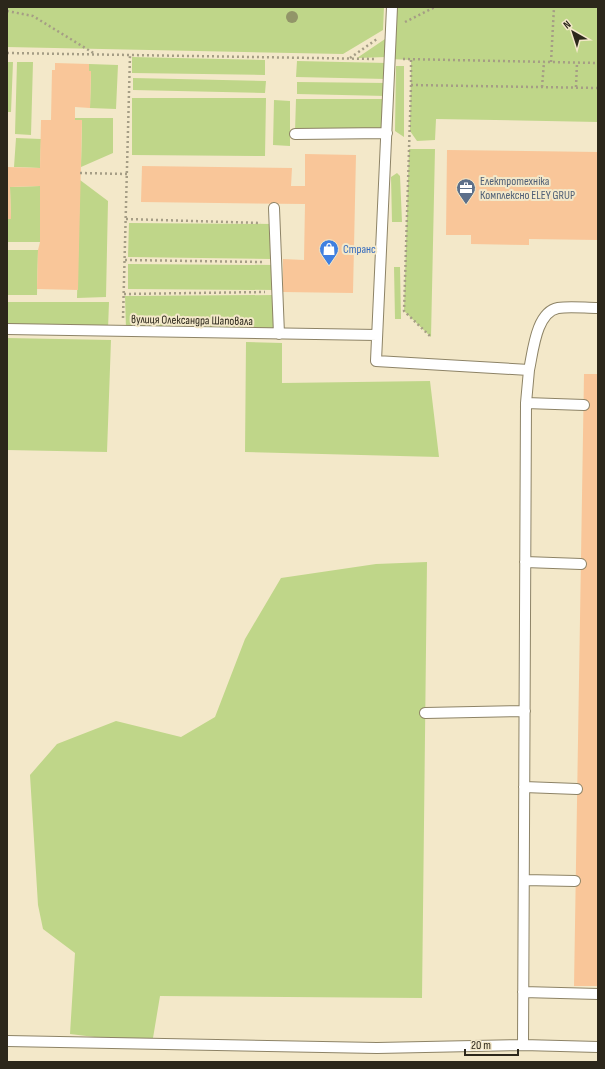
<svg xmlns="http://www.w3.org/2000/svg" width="605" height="1069" font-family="'Sofia Sans Condensed',sans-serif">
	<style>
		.green { fill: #bfd689 }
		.building { fill: #f9c699 }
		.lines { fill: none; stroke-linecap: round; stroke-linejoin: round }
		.lane-casing { stroke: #8d8366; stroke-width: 12 }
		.path { stroke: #a59d85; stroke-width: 2.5; stroke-dasharray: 2 3; stroke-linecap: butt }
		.lane { stroke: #fff; stroke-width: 10 }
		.tree { fill: #929569 }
		.labels { text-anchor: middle; stroke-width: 4; stroke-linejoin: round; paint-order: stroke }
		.service-label { font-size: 12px; fill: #4e5e75; stroke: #f3e8c9; text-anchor: start }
		.shop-label { font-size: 12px; fill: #366cbe; stroke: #f3e8c9; text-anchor: start }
		.street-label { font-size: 12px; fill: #2c271b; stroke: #f3e8c9 }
	</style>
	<rect width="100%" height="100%" fill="#f3e8c9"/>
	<path class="green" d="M7,7h377l-1,23 -40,24 -336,-7z
		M392,7h206v115l-162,-3 -1,21 -18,1 -7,-10 1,-71 -21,-1z
		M385,39l1,18 -29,1z
		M132,57l133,3v15l-133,-2z
		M297,61l90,2 -1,16 -90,-2z
		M7,62h6l-2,50h-4z
		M17,62h16l-2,73 -16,-1z
		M89,64l29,1 -2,44 -26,-1 1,-36 -2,-1z
		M396,66h8v71l-9,-6z
		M133,78l133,3 -1,12 -132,-3z
		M297,82l90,1v13l-90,-2z
		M132,98h134l-1,58 -133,-1z
		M296,99h90v33h-91z
		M274,100l16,1v45l-17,-1z
		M75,118h38v35l-32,14 1,-47h-7z
		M16,138l25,1 -1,29 -26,-1z
		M409,149h26l-4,188 -27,-26z
		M397,173l3,3 2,46h-10l-1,-45z
		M80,180l28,21 -2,96 -29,1z
		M40,186v56h-33v-23h4l-1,-32z
		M129,223l144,1 -1,35 -144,-2z
		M7,250h31l-1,45h-30z
		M128,264l146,1v25l-146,-1z
		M394,267h6l1,52h-6z
		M274,295v33l-148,1 -1,-33z
		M7,302h102l-1,27 -101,-4z
		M7,338l104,2 -4,112 -100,-2z
		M246,342l36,1v40l148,-2 9,76 -194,-5z
		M427,562l-5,436 -262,-2 -8,48 -82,-10 5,-81 -32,-24 -5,-24 -8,-130 27,-31 59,-23 65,16 34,-20 30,-78 36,-61 95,-14z"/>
	<path class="building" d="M55,63l34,1v7h2l-1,37 -15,-1v13h7l-4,170 -41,-1 1,-39 2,-8v-56l-30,1 1,32h-4v-52l33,1 1,-48h10l1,-50h3z
		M447,150l151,2v88l-69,-1v6l-58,-1v-9h-25z
		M305,154l51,1 -3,138 -70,-1v-33l21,1 1,-56 -164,-2 1,-36 150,2 -1,18h14z
		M584,374h14v612h-24z"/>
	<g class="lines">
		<defs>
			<path id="lane" d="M392,7l-16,354 153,9c4,-18 7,-58 29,-62 12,-2 27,0 40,0
				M295,134l92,-1
				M274,208l5,126
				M7,329l370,6
				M529,370l-3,33 -3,642 75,2
				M526,403l58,2
				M525,562l56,2
				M425,713l100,-2
				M524,787l53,2
				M524,880l51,1
				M523,992l75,2
				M7,1041l370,7 146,-3"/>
		</defs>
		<use href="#lane" class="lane-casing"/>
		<path class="path" d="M7,11l26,5 62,38
			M405,22l30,-15
			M7,53l369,6
			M350,58l27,-19
			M403,59l195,4
			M411,60v25l187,3
			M551,62l3,-55
			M411,85l-7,226 27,26
			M542,87l2,-25
			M576,87l1,-24
			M80,173l47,1
			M126,219l135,4
			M125,260l137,2
			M124,294l141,-2
			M123,318l7,-263"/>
		<use href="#lane" class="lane"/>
	</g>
	<circle class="tree" cx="292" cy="17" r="6"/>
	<defs>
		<symbol id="office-pin" viewBox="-11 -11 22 30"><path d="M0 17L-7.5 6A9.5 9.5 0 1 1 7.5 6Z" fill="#5c6f8a" stroke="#f3e8c9"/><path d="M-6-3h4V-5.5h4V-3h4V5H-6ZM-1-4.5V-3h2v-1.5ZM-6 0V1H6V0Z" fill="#fff"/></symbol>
		<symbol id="shop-pin" viewBox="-11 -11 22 30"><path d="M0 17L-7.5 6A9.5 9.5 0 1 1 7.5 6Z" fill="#3f7fe0" stroke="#f3e8c9"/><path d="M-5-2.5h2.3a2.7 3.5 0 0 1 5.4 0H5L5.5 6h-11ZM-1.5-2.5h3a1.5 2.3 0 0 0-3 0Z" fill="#fff"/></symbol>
	</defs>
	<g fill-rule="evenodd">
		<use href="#office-pin" x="455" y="177" width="22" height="30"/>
		<use href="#shop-pin" x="318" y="238" width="22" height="30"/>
	</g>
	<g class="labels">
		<g class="service-label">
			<text x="480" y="185">Електротехніка<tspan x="480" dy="14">Комплексно ELEY GRUP</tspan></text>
		</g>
		<g class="shop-label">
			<text x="343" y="253">Странс</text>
		</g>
		<g class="street-label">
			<text transform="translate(192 320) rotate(1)" y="4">вулиця Олександра Шаповала</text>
		</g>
	</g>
	<rect width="605" height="1069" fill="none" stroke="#2c271b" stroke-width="16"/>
	<g transform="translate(573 32) rotate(321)" stroke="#f3e8c9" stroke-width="3" paint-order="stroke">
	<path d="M0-3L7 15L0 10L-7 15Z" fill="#2c271b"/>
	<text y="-6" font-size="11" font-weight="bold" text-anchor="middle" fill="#2c271b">N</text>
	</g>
	<path d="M465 1049v6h53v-6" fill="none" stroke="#2c271b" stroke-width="2"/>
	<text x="471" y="1049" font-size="12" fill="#2c271b" stroke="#f3e8c9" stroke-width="3" paint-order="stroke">20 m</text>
</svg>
